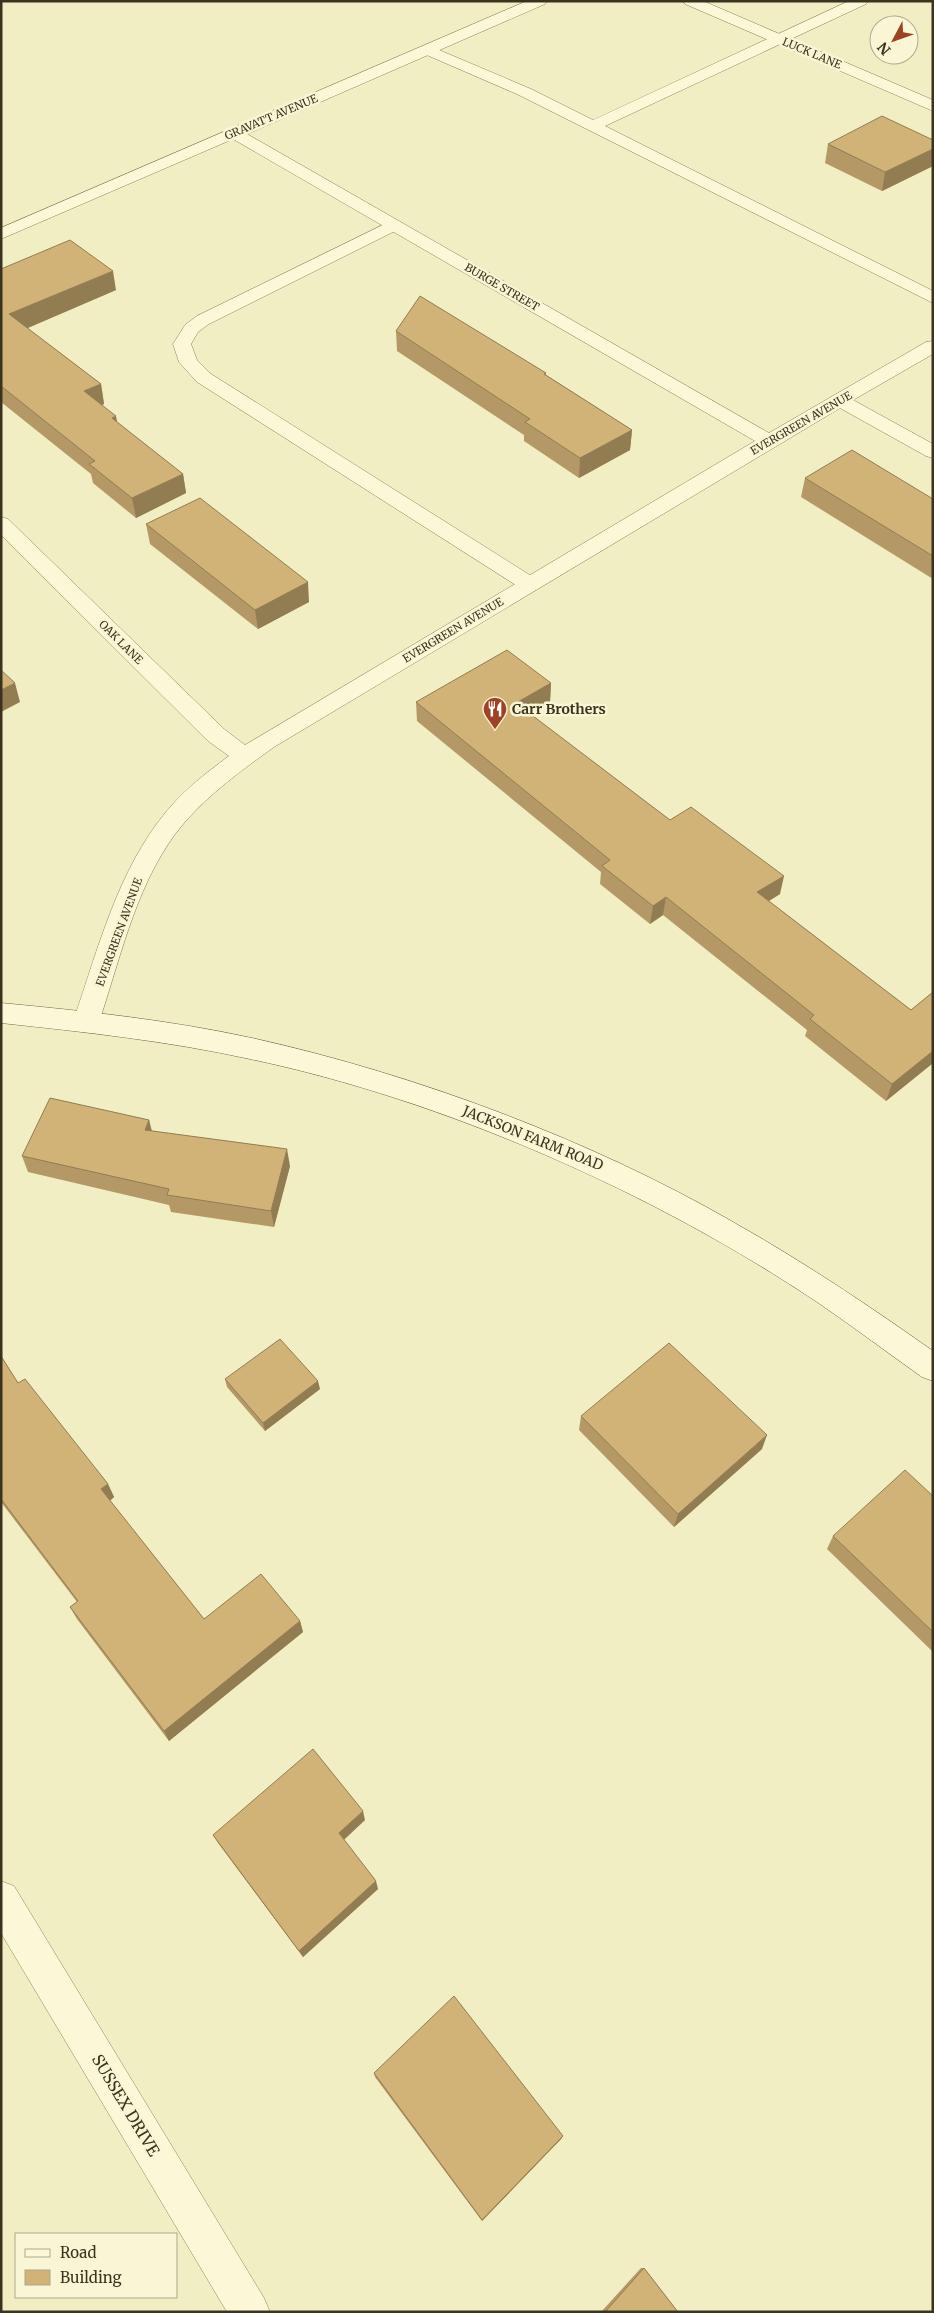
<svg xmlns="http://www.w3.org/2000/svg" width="934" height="2313" font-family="Merriweather,serif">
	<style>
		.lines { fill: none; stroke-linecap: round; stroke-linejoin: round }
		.service-casing { stroke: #8c8059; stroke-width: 1 }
		.minor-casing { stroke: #8c8059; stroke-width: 1 }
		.secondary-casing { stroke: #6e613c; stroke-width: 1 }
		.service { fill: #fbf8d8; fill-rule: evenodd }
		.minor { fill: #fbf8d8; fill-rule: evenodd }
		.secondary { fill: #fbf8d8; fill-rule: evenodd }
		.wall { fill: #b49966 }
		.shaded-wall { fill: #927d53 }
		.building { fill: #d1b277; stroke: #927d53 }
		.labels { text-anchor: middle; stroke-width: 5; stroke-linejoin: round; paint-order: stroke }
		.far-street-label { font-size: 11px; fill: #3c331e; stroke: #f8f6d4 }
		.poi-label { font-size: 14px; font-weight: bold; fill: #3c331e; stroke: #f8f6d4; text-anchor: start }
		.street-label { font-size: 14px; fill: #3c331e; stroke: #f8f6d4 }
		.near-street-label { font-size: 16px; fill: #3c331e; stroke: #f8f6d4 }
	</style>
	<rect width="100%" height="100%" fill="#f1eec4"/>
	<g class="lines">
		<defs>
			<path id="service" d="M849,1h19l-2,3 -261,122 328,165v12l-414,-208 -97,-42 -3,-3 3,-3h10l99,42 62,31z
				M393,220l6,1 3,4 -3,4 -190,95 -11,8 -7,12 6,16 14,14 325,205 4,5 -4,5 -7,2 -7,-2 -325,-207 -18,-20 -6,-18 12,-19 12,-9z"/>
			<path id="minor" d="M527,1h20l-2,3 -298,130 522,299 157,-91 7,-1v13l-80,46 80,44v14l-7,-2 -86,-48 -566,339c-32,23 -64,46 -90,76 -46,54 -62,130 -84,196l-4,7 -9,3 -9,-3 -4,-7c24,-70 44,-149 92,-207 18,-22 40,-39 63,-56l-21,-15 -207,-206v-18l7,2 216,210 21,16 510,-304 -522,-302 -232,100v-11z
				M683,1h20l230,99v11l-248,-107z
				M1,1881l13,5 250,412 6,14h-43l-226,-379z"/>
			<path id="secondary" d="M1,1003c84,8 168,17 251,35 162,36 337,101 481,184 69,39 135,83 200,129v30l-11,-4c-34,-24 -67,-49 -102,-73 -165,-111 -375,-204 -570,-245 -82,-18 -165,-27 -249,-36z"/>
		</defs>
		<use href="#service" class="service-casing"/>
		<use href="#minor" class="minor-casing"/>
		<use href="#secondary" class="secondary-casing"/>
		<use href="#service" class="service"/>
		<use href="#minor" class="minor"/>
		<use href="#secondary" class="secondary"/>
	</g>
	<path class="wall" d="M933,140v26l-51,25 -57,-28 3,-19z
		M1,269l115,21 -89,38 74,56 3,20 -2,1 16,18 65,51 3,19 -50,25 -43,-35 -2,-9 -90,-72z
		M396,331l150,42v2l86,55 -2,20 -51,28 -55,-37v-6l-127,-84z
		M805,478l128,21v80l-132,-82z
		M146,524l163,78 -51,27 -108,-85z
		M551,683l-1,19 -20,12 140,106 110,74 -11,7 142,109 22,-18v71l-47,38 -81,-65 2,-6 -144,-115 -13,9 -50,-40 1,-12 -184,-151 -1,-19z
		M149,1120l3,11 138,35 -16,61 -103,-15 -2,-7 -141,-33 -6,-16z
		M1,1356l17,27 90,101 6,13 -4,4 94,118 96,2 3,11 -134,109 -92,-122 -7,-12 7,-5 -76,-100z
		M225,1379l95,10 -55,42 -38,-44z
		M581,1416l181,33 -88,78 -95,-97z
		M933,1496v155h-1l-105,-102 6,-13z
		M365,1820l-21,20 34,49 -75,68 -85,-114 -5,-8z
		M374,2073l189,63 -2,3 -79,82 -107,-144z
		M641,2268h3l34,44h-77z"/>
	<path class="shaded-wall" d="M933,149v17l-51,25 3,-19z
		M113,271l3,19 -102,44 -5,-20z
		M101,384l3,20 -16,7 -4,-20z
		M116,416l4,20 -8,-18z
		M632,430l-2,20 -51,28 1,-20z
		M183,474l3,19 -50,25 -4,-20z
		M308,582l1,20 -51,27 -3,-19z
		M15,683l5,19 -19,10v-22z
		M551,683l-1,19 -34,20v-19z
		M784,876l-4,18 -26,16 3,-18z
		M666,897l-3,18 -13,9 3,-18z
		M933,1051v12l-47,38 6,-17z
		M149,1120l4,17 -8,-7z
		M287,1149l3,17 -16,61 -3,-16z
		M318,1381l2,8 -55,42 -2,-8z
		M767,1435l-5,14 -88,78 4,-13z
		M108,1484l6,13 -7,6 -6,-14z
		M300,1621l3,11 -134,109 -5,-10z
		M363,1811l2,9 -24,22 -2,-9z
		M376,1881l2,8 -75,68 -4,-6z
		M563,2136l-2,3 -79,82v-1z"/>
	<path class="building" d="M882,116l51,24v9l-48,23 -57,-28z
		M70,240l43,31 -104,43 92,70 -17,7 32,25 -4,2 71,56 -51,24 -43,-34 6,-3 -94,-75v-117z
		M420,296l126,77 -2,1 88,56 -52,28 -55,-36 5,-3 -134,-88z
		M852,450l81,49v57l-128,-78z
		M200,498l108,84 -53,28 -109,-86z
		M507,650l44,33 -35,20 154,117 21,-13 93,69 -27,16 154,118 22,-18v59l-41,33 -82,-65 4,-4 -148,-118 -13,9 -51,-40 8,-6 -194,-158z
		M1,670l14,13 -14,7z
		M50,1098l99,22 -4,10 142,19 -16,62 -104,-16 2,-6 -147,-33z
		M280,1339l38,42 -55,42 -38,-44z
		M669,1343l98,92 -89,79 -97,-98z
		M1,1356l17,27 7,-4 83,105 -7,5 103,130 57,-45 39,47 -136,110 -94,-124 8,-6 -77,-102z
		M905,1470l28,26v136l-100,-96z
		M313,1749l50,62 -24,22 37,48 -77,70 -86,-116z
		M454,1996l109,140 -81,84 -108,-147z
		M644,2268l34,44h-73z"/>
	<defs>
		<symbol id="restaurant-pin" viewBox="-11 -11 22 30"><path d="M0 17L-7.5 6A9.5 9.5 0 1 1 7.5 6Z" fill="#9f4125" stroke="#f8f6d4"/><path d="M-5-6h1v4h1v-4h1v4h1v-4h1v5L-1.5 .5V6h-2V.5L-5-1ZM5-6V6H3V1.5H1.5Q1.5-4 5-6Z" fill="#fff"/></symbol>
	</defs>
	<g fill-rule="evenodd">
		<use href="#restaurant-pin" x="481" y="695" width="28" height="38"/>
	</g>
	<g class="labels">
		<g class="far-street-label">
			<text transform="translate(812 53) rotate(23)" y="4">LUCK LANE</text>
			<text transform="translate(271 117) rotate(-23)" y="4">GRAVATT AVENUE</text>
			<text transform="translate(502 287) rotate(30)" y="4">BURGE STREET</text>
			<text transform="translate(801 423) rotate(-30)" y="4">EVERGREEN AVENUE</text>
			<text transform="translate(453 630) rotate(-31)" y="4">EVERGREEN AVENUE</text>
			<text transform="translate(121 642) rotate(45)" y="4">OAK LANE</text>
			<text transform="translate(119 932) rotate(-70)" y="4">EVERGREEN AVENUE</text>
		</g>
		<g class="poi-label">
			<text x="512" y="714">Carr Brothers</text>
		</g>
		<g class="street-label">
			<text transform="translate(533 1138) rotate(22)" y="5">JACKSON FARM ROAD</text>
		</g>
		<g class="near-street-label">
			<text transform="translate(126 2105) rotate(59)" y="6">SUSSEX DRIVE</text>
		</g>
	</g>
	<rect width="934" height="2313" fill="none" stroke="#3c331e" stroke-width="5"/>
	<rect x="15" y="2233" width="162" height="65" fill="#f8f6d4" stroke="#ada88b"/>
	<rect x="25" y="2249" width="25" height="8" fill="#fbf8d8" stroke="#ada88b"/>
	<text x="60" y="2258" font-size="15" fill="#3c331e">Road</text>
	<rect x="25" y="2270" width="25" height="15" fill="#d1b277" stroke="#ada88b"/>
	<text x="60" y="2283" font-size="15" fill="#3c331e">Building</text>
	<g transform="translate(894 40) rotate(229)"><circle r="24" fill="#f8f6d4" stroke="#ada88b"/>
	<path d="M0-4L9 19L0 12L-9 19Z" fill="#9f4125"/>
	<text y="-8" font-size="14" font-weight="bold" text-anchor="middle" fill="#3c331e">N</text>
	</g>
</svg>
